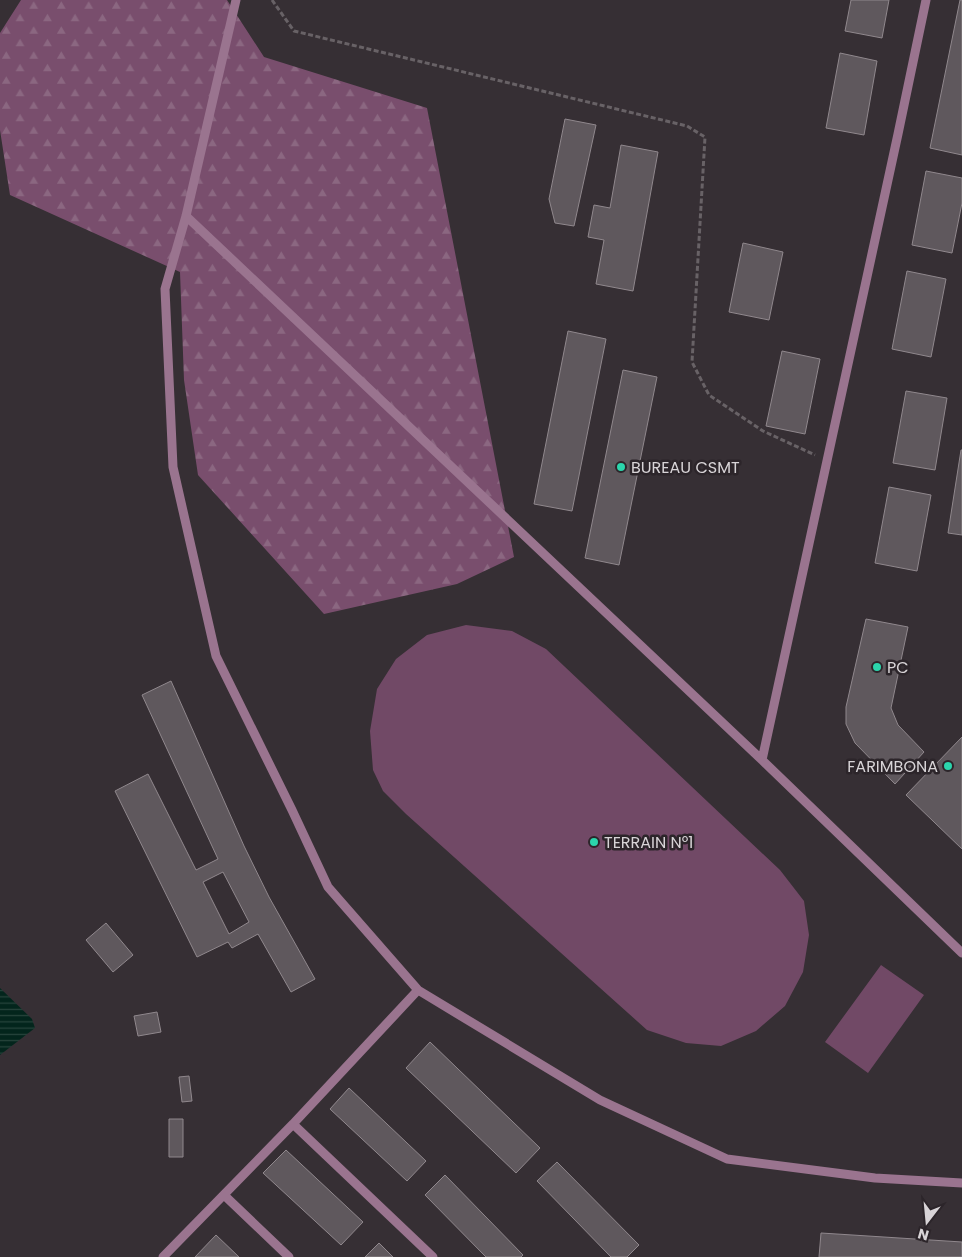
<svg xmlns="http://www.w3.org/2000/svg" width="962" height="1257" font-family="Poppins,sans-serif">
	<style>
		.forest { fill: url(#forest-firs) }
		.garden { fill: #714966 }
		.water { fill: url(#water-rules) }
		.building { fill: #5f585d; stroke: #90888d; fill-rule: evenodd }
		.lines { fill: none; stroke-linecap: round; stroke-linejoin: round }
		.path { stroke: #686266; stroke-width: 3; stroke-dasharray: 5 2.5; stroke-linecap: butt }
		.lane { stroke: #9a748f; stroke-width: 9 }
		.poi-dot { fill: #2bd5ac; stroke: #2c252a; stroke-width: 2 }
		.labels { text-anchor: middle; stroke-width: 5; stroke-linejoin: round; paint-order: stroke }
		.poi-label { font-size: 16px; fill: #d8d4d7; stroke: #2c252a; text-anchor: start }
	</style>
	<defs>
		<pattern id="forest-firs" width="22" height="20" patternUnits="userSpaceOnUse" patternTransform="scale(1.25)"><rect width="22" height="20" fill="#794e6d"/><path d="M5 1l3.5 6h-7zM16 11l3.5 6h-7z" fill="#8b6781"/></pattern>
		<pattern id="water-rules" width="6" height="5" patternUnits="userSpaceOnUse" patternTransform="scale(1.25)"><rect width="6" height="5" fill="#03251c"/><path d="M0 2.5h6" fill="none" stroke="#27443c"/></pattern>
	</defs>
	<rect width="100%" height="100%" fill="#362f34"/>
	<path class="forest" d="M21,0h206l37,57 163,51 87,449 -57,27 -133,30 -126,-139 -14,-95 -4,-108 -170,-77 -10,-65v-97z"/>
	<path class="garden" d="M466,625l46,6 34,18 234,221 24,31 5,34 -6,37 -18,34 -29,25 -35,15 -35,-3 -39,-13 -241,-216 -23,-23 -10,-21 -3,-39 7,-42 19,-30 31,-24z
		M881,965l43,30 -56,78 -43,-31z"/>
	<path class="water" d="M0,988l32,31 3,9 -35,27z"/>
	<path class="building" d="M851,0h38l-7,38 -37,-7z
		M960,0h2v155l-32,-7z
		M840,53l37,8 -13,74 -38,-7z
		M565,119l31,6 -22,101 -19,-3 -6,-24z
		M621,145l37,7 -25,139 -37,-7 8,-44 -16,-3 6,-32 16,3z
		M926,171l36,7v25l-10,50 -40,-8z
		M743,243l40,9 -14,68 -40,-8z
		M907,271l39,8 -15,78 -39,-8z
		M568,331l38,8 -34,172 -38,-7z
		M782,351l38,8 -15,75 -39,-8z
		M623,370l34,7 -38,188 -34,-7z
		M906,391l41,7 -12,72 -42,-7z
		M961,450h1v85l-14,-2z
		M889,487l42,8 -14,76 -42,-8z
		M866,619l42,8 -17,81 7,17 26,27 -29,32 -40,-41 -9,-19v-17z
		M171,681l73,165 25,51 46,82 -24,13 -33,-58 -26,14 -4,-6 -31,15 -82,-166 33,-17 48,96 22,-11 -76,-164zM223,872l26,50 -20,12 -26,-52z
		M962,737v112l-56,-54z
		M106,923l27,32 -20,17 -27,-32z
		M157,1012l4,20 -23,4 -4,-20z
		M430,1042l110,106 -24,25 -110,-105z
		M189,1076l3,25 -10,1 -3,-25z
		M349,1088l77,73 -19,20 -77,-72z
		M169,1119h14v38h-14z
		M286,1150l77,72 -22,23 -78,-72z
		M557,1162l82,83 -12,12h-16l-74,-76z
		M445,1175l78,80 -2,2h-35l-61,-62z
		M821,1233l141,9v15h-143z
		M216,1235l23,22h-44z
		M379,1243l14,14h-28z"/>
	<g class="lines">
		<path class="path" d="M272,0l22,31 393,95 18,11 -13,225 17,33 54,36 52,24"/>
		<path class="lane" d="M236,0l-50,216 -21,73 8,178 43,189 76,154 36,77 90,103 182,110 127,59 148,19 87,5
			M186,216l576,544 200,193
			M762,760l136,-626 28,-134
			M293,1124l140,133
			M224,1195l65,62
			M163,1257l130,-133 125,-134"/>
	</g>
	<g class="poi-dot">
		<circle cx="621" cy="467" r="5"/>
		<circle cx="877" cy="667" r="5"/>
		<circle cx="948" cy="766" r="5"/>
		<circle cx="594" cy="842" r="5"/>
	</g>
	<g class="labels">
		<g class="poi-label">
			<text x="631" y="473">BUREAU CSMT</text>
			<text x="887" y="673">PC</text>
			<text x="938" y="772" text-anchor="end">FARIMBONA</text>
			<text x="604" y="848">TERRAIN N°1</text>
		</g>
	</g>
	<g transform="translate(927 1222) rotate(196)" stroke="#2c252a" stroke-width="4" paint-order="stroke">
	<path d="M0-4L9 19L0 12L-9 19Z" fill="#d8d4d7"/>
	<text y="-8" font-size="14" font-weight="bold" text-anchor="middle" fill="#d8d4d7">N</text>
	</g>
</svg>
